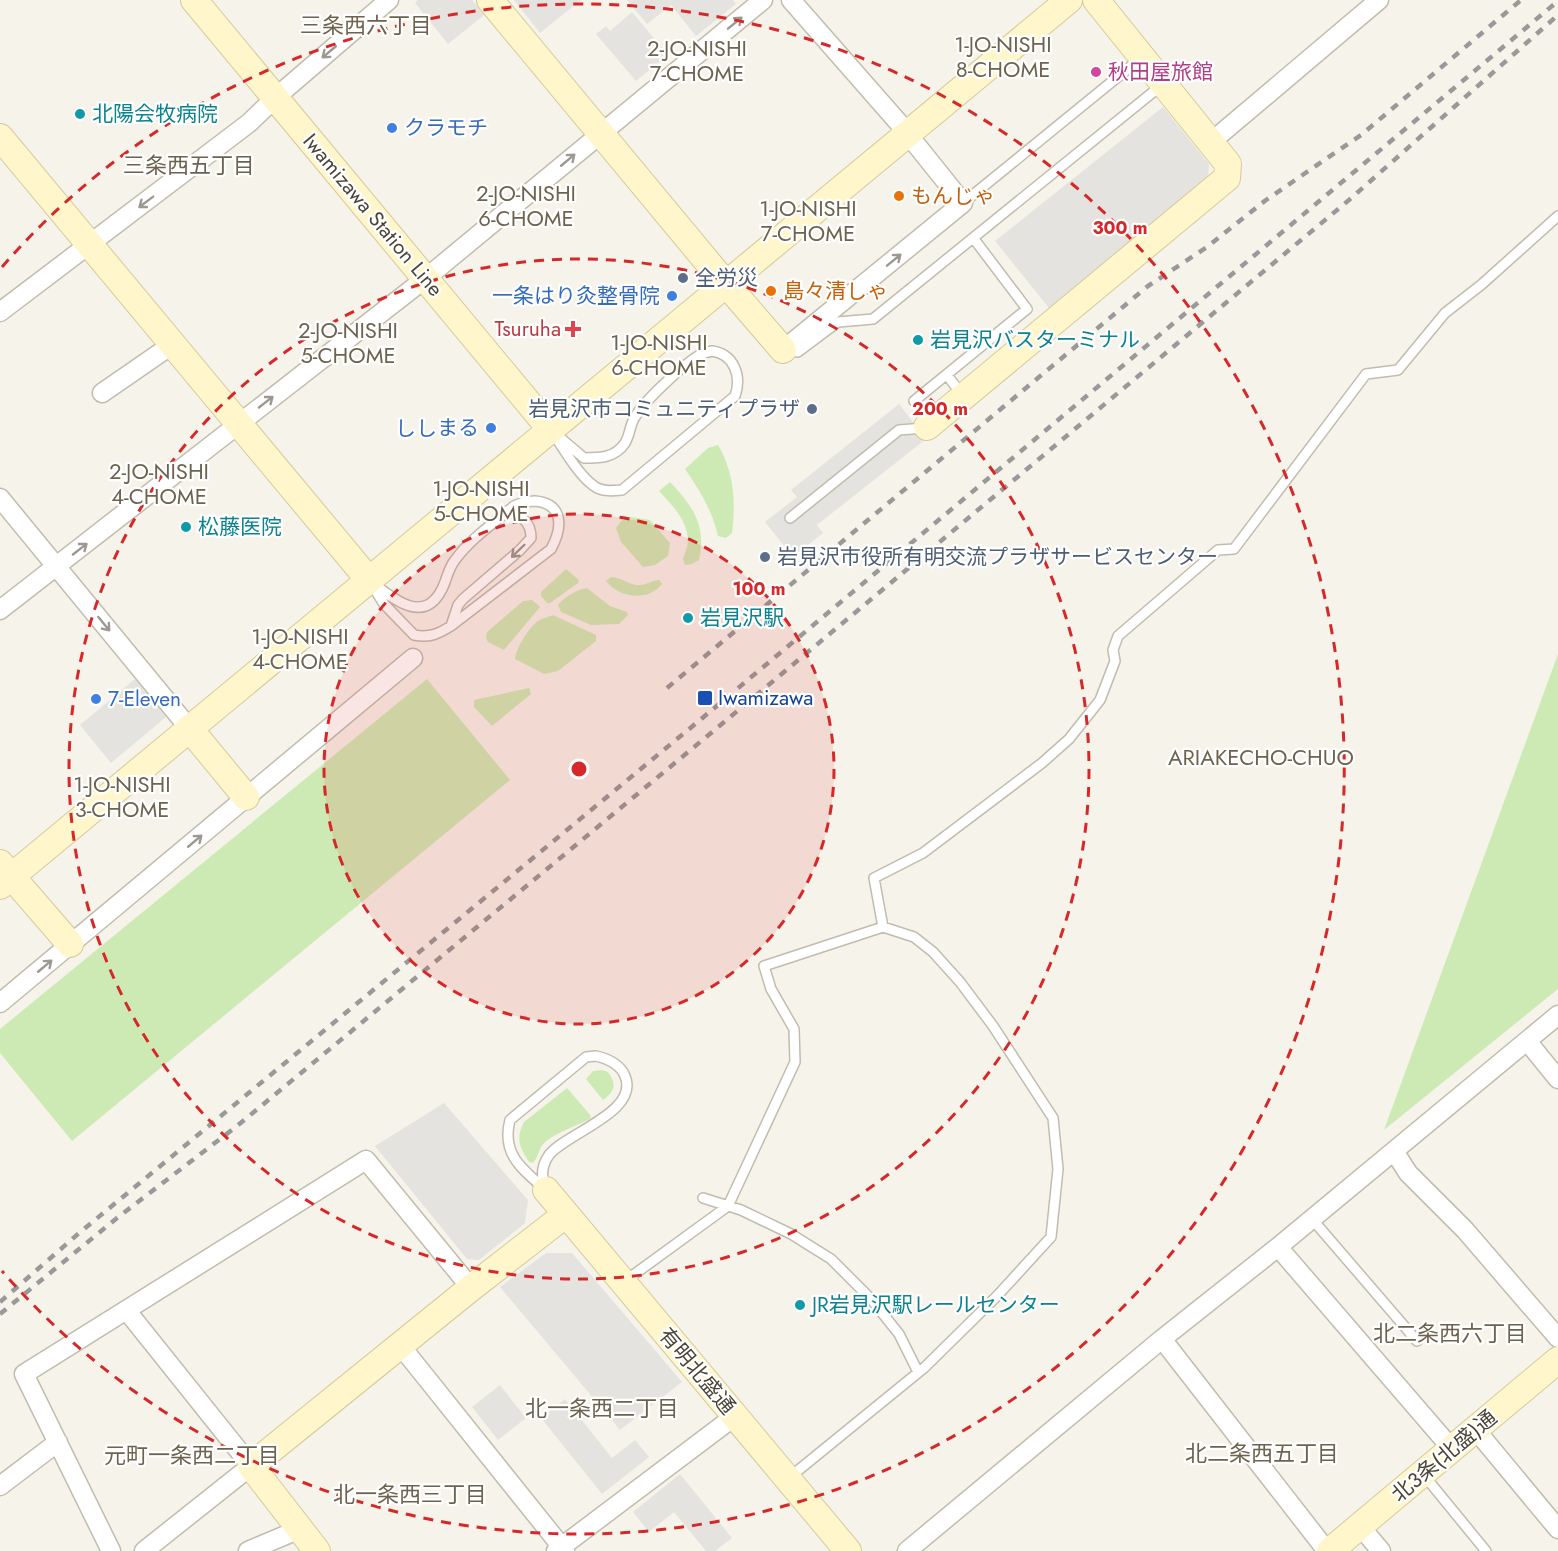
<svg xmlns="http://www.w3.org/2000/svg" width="1558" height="1551" font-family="Jost,'Noto Sans JP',sans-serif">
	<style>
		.green { fill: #ceeab4 }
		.parking { fill: #e5e3df }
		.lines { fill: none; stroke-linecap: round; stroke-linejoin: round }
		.lane-casing { stroke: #c2bcad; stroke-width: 12 }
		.street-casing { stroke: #c2bcad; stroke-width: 21 }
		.secondary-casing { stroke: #d6ca9a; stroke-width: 28 }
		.lane { stroke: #fff; stroke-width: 9 }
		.street { stroke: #fff; stroke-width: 18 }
		.secondary { stroke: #fff6cc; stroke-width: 26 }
		.rail { stroke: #999; stroke-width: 4.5; stroke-dasharray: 8 8; stroke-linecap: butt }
		.oneway { stroke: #9c9992 }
		.ring { fill: none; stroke: #d62828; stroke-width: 3; stroke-dasharray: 10 8 }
		.hotel-dot { fill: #d1479c; stroke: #fff; stroke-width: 2 }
		.culture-dot { fill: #0f9aa8; stroke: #fff; stroke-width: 2 }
		.shop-dot { fill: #3f7fe0; stroke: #fff; stroke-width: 2 }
		.food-dot { fill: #e8710a; stroke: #fff; stroke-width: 2 }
		.service-dot { fill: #5c6f8a; stroke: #fff; stroke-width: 2 }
		.health-dot { fill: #e0444e; stroke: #fff; stroke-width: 2 }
		.transit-dot { fill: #1a4fb4; stroke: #fff; stroke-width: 2 }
		.labels { text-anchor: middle; stroke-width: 4.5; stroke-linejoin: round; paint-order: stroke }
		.hotel-label { font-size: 21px; fill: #b23c85; stroke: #fff; text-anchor: start }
		.culture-label { font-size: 21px; fill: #0d838f; stroke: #fff; text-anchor: start }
		.shop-label { font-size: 21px; fill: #366cbe; stroke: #fff; text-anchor: start }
		.food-label { font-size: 21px; fill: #c56008; stroke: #fff; text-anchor: start }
		.street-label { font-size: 21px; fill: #4b4538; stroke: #fff }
		.service-label { font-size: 21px; fill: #4e5e75; stroke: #fff; text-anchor: start }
		.health-label { font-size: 21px; fill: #be3a42; stroke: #fff; text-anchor: end }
		.transit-label { font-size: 21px; fill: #164399; stroke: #fff; text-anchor: start }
		.neighbourhood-label { font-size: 22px; fill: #6e634f; stroke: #fff }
		.centre { fill: #d62828; stroke: #fff; stroke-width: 3 }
		.ring-label { font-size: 18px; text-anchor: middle; font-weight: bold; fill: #d62828; stroke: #fff; stroke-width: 4.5; stroke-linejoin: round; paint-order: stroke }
	</style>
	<rect width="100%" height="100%" fill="#f6f3eb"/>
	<path class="green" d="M718,445c16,27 18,57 14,88l-6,5 -8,-2c-6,-26 -18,-45 -33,-67l23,-21z
		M670,482c22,23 37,43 29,78l-7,4 -7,1 -2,-6c2,-6 5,-13 5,-19 -1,-20 -16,-35 -29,-49z
		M630,517l20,3 20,23 -2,13 -13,9 -12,2 -22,-25 -5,-14 5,-7z
		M566,569l13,11 -1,3 -28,20h-3l-6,-7v-4z
		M611,577c10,0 19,9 29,8 6,0 13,-5 19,-5l3,4c-14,18 -43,14 -56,-3z
		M587,588l23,18 17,6 1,3 -9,9 -28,1 -30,-13 -3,-7c6,-8 20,-16 29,-17z
		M532,600l8,7 -36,43 -16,-8 -2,-4 1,-6 36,-31z
		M553,615l43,20v6l-38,30 -14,3 -29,-15c1,-11 14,-32 23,-38 4,-3 11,-4 15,-6z
		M1558,654v335l-174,141z
		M427,679l83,101 -438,361 -72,-88v-24z
		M529,688l2,6 -39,32 -18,-19v-7z
		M602,1070l6,2c9,12 7,19 -5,28l-17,-21 7,-8z
		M567,1088l24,28 -1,3c-14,7 -33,13 -45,23 -7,6 -6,15 -12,21l-4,-1c-9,-14 -14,-23 -5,-40z"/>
	<path class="parking" d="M418,0h54l12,15 -36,29 -33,-41z
		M514,0h67l-41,33z
		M627,0h106l3,4 -40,32 -25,-31 -24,19z
		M632,12l36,43 -32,26 -40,-47 10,-8 4,5z
		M1163,107l46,57 -1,14 -159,130 -54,-67z
		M899,404l27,35 -109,86 6,8 -30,24 -28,-35 32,-25 -6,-7z
		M135,679l31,38 -55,46 -31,-38z
		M444,1103l84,97 -3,23 -46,37 -12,-1 -92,-113z
		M546,1253h26l110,129 -62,48 -120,-143z
		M500,1385l26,33 -28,22 -26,-33z
		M565,1399l47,59 23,-18 14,17 -47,37 -61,-76z
		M680,1474l52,64 -17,13h-9l-32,-39 -25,20 -16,-20z"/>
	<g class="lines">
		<defs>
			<path id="lane" d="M963,203l178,-145
				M712,351c22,3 30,25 23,45l-113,94c-9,1 -20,2 -28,-4 -16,-11 -32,-40 -43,-56l33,28c16,0 31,0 41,-15 5,-8 5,-19 10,-26 10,-17 47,-51 63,-61 4,-3 9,-4 14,-5z
				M785,351l13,1 40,-30 35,-3 290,-235
				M947,375l15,20
				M914,401l113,-92 -53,-70
				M535,501c30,3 27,28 16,48l-100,77c-13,8 -21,12 -37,9l-30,-31 -15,-24c21,16 54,47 73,9 5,-10 6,-20 13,-29 15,-21 39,-37 59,-54l10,-4z
				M790,518l109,-88 26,-2
				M451,626l7,-21 5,-6 57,-49 11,-12c0,-17 -9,-21 -24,-27
				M596,1056c13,3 24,8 29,20 15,36 -59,57 -76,79 -8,11 -8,23 -3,35 -24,-21 -45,-36 -36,-70l76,-63z
				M703,1198l38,12 50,24 40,25 40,40 28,35 19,38
				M1312,1219l105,122
				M625,1281l103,-75 67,-144 -1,-33 -23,-40 -7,-23 119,-39
				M1423,1474l63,77
				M790,1477l135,-110 72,-71 54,-59 7,-68 -5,-51 -60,-92 -33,-44 -27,-30 -19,-15 -31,-10 -9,-49 49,-25 119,-90 27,-24 31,-39 15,-39 -2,-11 5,-14 100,-86 16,-1 132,-175 32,-4 47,-57 36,-28 77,-69"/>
			<path id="street" d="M1211,142l168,-142
				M0,312l249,-189 26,-25 114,-98
				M783,350l180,-147 -65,-81 -107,-122
				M102,393l71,-49
				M0,498l189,230
				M0,610l426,-332 337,-278
				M0,1003l413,-345
				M1527,1041l31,38
				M1394,1151l14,22 57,57 93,108
				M1278,1247l174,202
				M127,1311l124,155 -107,85
				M1162,1339l165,212
				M400,1345l165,206
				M1475,1429l83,100
				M0,1486l58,-44
				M1360,1526l21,25
				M111,1551l-87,-177 342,-214 105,128
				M248,1551l52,-22
				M556,1551l179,-135
				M907,1551l255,-212 116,-92 280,-232"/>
			<path id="secondary" d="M194,0l357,430
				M490,0l225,271 68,79
				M0,137l369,443
				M927,427l300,-249 1,-14 -132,-164
				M189,728l57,69
				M0,863l70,81
				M0,886l1069,-886
				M546,1190l302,361
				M317,1551l-66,-85 220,-178 94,-73
				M1330,1551l228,-191"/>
		</defs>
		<use href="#lane" class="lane-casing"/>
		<use href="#street" class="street-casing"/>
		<use href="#secondary" class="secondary-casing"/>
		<use href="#lane" class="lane"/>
		<use href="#street" class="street"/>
		<use href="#secondary" class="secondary"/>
		<path class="rail" d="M667,688l481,-402 59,-39 59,-47 95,-65 160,-135
			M0,1302l78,-68 622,-514 858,-719
			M0,1314l117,-96 120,-92 474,-393 638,-533 209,-185"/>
	</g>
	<defs><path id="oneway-shaft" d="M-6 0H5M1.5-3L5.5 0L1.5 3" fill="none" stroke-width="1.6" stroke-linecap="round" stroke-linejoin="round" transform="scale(1.5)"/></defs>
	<g class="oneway">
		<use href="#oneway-shaft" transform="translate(735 23) rotate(-39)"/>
		<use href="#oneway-shaft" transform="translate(329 52) rotate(140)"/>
		<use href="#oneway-shaft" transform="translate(568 160) rotate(-40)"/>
		<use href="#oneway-shaft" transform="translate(146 202) rotate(143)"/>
		<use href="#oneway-shaft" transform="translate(894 260) rotate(-39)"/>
		<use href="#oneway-shaft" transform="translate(266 402) rotate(-38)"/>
		<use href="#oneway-shaft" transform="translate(80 549) rotate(-38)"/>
		<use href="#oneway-shaft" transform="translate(518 551) rotate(136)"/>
		<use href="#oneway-shaft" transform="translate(104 624) rotate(51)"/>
		<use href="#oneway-shaft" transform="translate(195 841) rotate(-40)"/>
		<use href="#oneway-shaft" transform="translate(45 966) rotate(-40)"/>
	</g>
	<circle cx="579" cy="769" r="255" fill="#d62828" fill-opacity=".12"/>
	<g class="ring">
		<circle cx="579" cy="769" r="255"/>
		<circle cx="579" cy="769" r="510"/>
		<path d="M2 267A765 765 0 1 1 2 1271"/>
	</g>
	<circle class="hotel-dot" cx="1096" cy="72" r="6"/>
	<g class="culture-dot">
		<circle cx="80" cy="114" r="6"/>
		<circle cx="918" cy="340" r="6"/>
		<circle cx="186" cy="527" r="6"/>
		<circle cx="688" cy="618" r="6"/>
		<circle cx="800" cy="1305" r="6"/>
	</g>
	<g class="shop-dot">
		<circle cx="392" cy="128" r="6"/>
		<circle cx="672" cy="296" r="6"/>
		<circle cx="491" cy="428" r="6"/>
		<circle cx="96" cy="699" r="6"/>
	</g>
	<g class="food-dot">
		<circle cx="899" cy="196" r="6"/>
		<circle cx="771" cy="291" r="6"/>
	</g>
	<g class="service-dot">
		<circle cx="683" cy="278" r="6"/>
		<circle cx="812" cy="409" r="6"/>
		<circle cx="765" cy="557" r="6"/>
	</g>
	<path class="health-dot" d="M570 320h6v6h6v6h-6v6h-6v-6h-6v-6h6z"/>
	<rect class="transit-dot" x="697" y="690" width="16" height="16" rx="3"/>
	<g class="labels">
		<g class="hotel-label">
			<text x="1108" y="79">秋田屋旅館</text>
		</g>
		<g class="culture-label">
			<text x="92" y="121">北陽会牧病院</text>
			<text x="930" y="347">岩見沢バスターミナル</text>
			<text x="198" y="534">松藤医院</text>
			<text x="700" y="625">岩見沢駅</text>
			<text x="812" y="1312">JR岩見沢駅レールセンター</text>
		</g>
		<g class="shop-label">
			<text x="404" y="135">クラモチ</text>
			<text x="660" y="303" text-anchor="end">一条はり灸整骨院</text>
			<text x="479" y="435" text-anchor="end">ししまる</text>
			<text x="108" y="706">7-Eleven</text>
		</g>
		<g class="food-label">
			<text x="911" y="203">もんじゃ</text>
			<text x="783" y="298">島々清しゃ</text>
		</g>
		<g class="street-label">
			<text transform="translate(373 215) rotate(50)" y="7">Iwamizawa Station Line</text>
			<text transform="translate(697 1371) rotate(50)" y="7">有明北盛通</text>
			<text transform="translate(1444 1456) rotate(-40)" y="7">北3条(北盛)通</text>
		</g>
		<g class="service-label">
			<text x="695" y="285">全労災</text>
			<text x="800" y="416" text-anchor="end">岩見沢市コミュニティプラザ</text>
			<text x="777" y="564">岩見沢市役所有明交流プラザサービスセンター</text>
		</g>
		<g class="health-label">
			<text x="561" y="336">Tsuruha</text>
		</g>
		<g class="transit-label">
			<text x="718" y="705">Iwamizawa</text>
		</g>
		<g class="neighbourhood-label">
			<text x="366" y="33">三条西六丁目</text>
			<text x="1003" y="52">1-JO-NISHI<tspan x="1003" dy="25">8-CHOME</tspan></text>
			<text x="697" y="56">2-JO-NISHI<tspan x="697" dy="25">7-CHOME</tspan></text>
			<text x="189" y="173">三条西五丁目</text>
			<text x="526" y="201">2-JO-NISHI<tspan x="526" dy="25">6-CHOME</tspan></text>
			<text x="808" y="216">1-JO-NISHI<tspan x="808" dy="25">7-CHOME</tspan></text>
			<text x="348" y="338">2-JO-NISHI<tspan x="348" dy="25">5-CHOME</tspan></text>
			<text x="659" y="350">1-JO-NISHI<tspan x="659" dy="25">6-CHOME</tspan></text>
			<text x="159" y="479">2-JO-NISHI<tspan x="159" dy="25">4-CHOME</tspan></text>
			<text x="481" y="496">1-JO-NISHI<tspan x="481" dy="25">5-CHOME</tspan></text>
			<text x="300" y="644">1-JO-NISHI<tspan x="300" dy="25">4-CHOME</tspan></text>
			<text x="1261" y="765">ARIAKECHO-CHUO</text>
			<text x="122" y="792">1-JO-NISHI<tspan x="122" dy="25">3-CHOME</tspan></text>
			<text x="1450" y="1341">北二条西六丁目</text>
			<text x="602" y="1416">北一条西二丁目</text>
			<text x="1262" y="1461">北二条西五丁目</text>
			<text x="192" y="1463">元町一条西二丁目</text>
			<text x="410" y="1502">北一条西三丁目</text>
		</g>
	</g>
	<circle cx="579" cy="769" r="9" class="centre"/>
	<g class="ring-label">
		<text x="1120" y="234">300 m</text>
		<text x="940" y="415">200 m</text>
		<text x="759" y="595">100 m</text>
	</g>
</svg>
